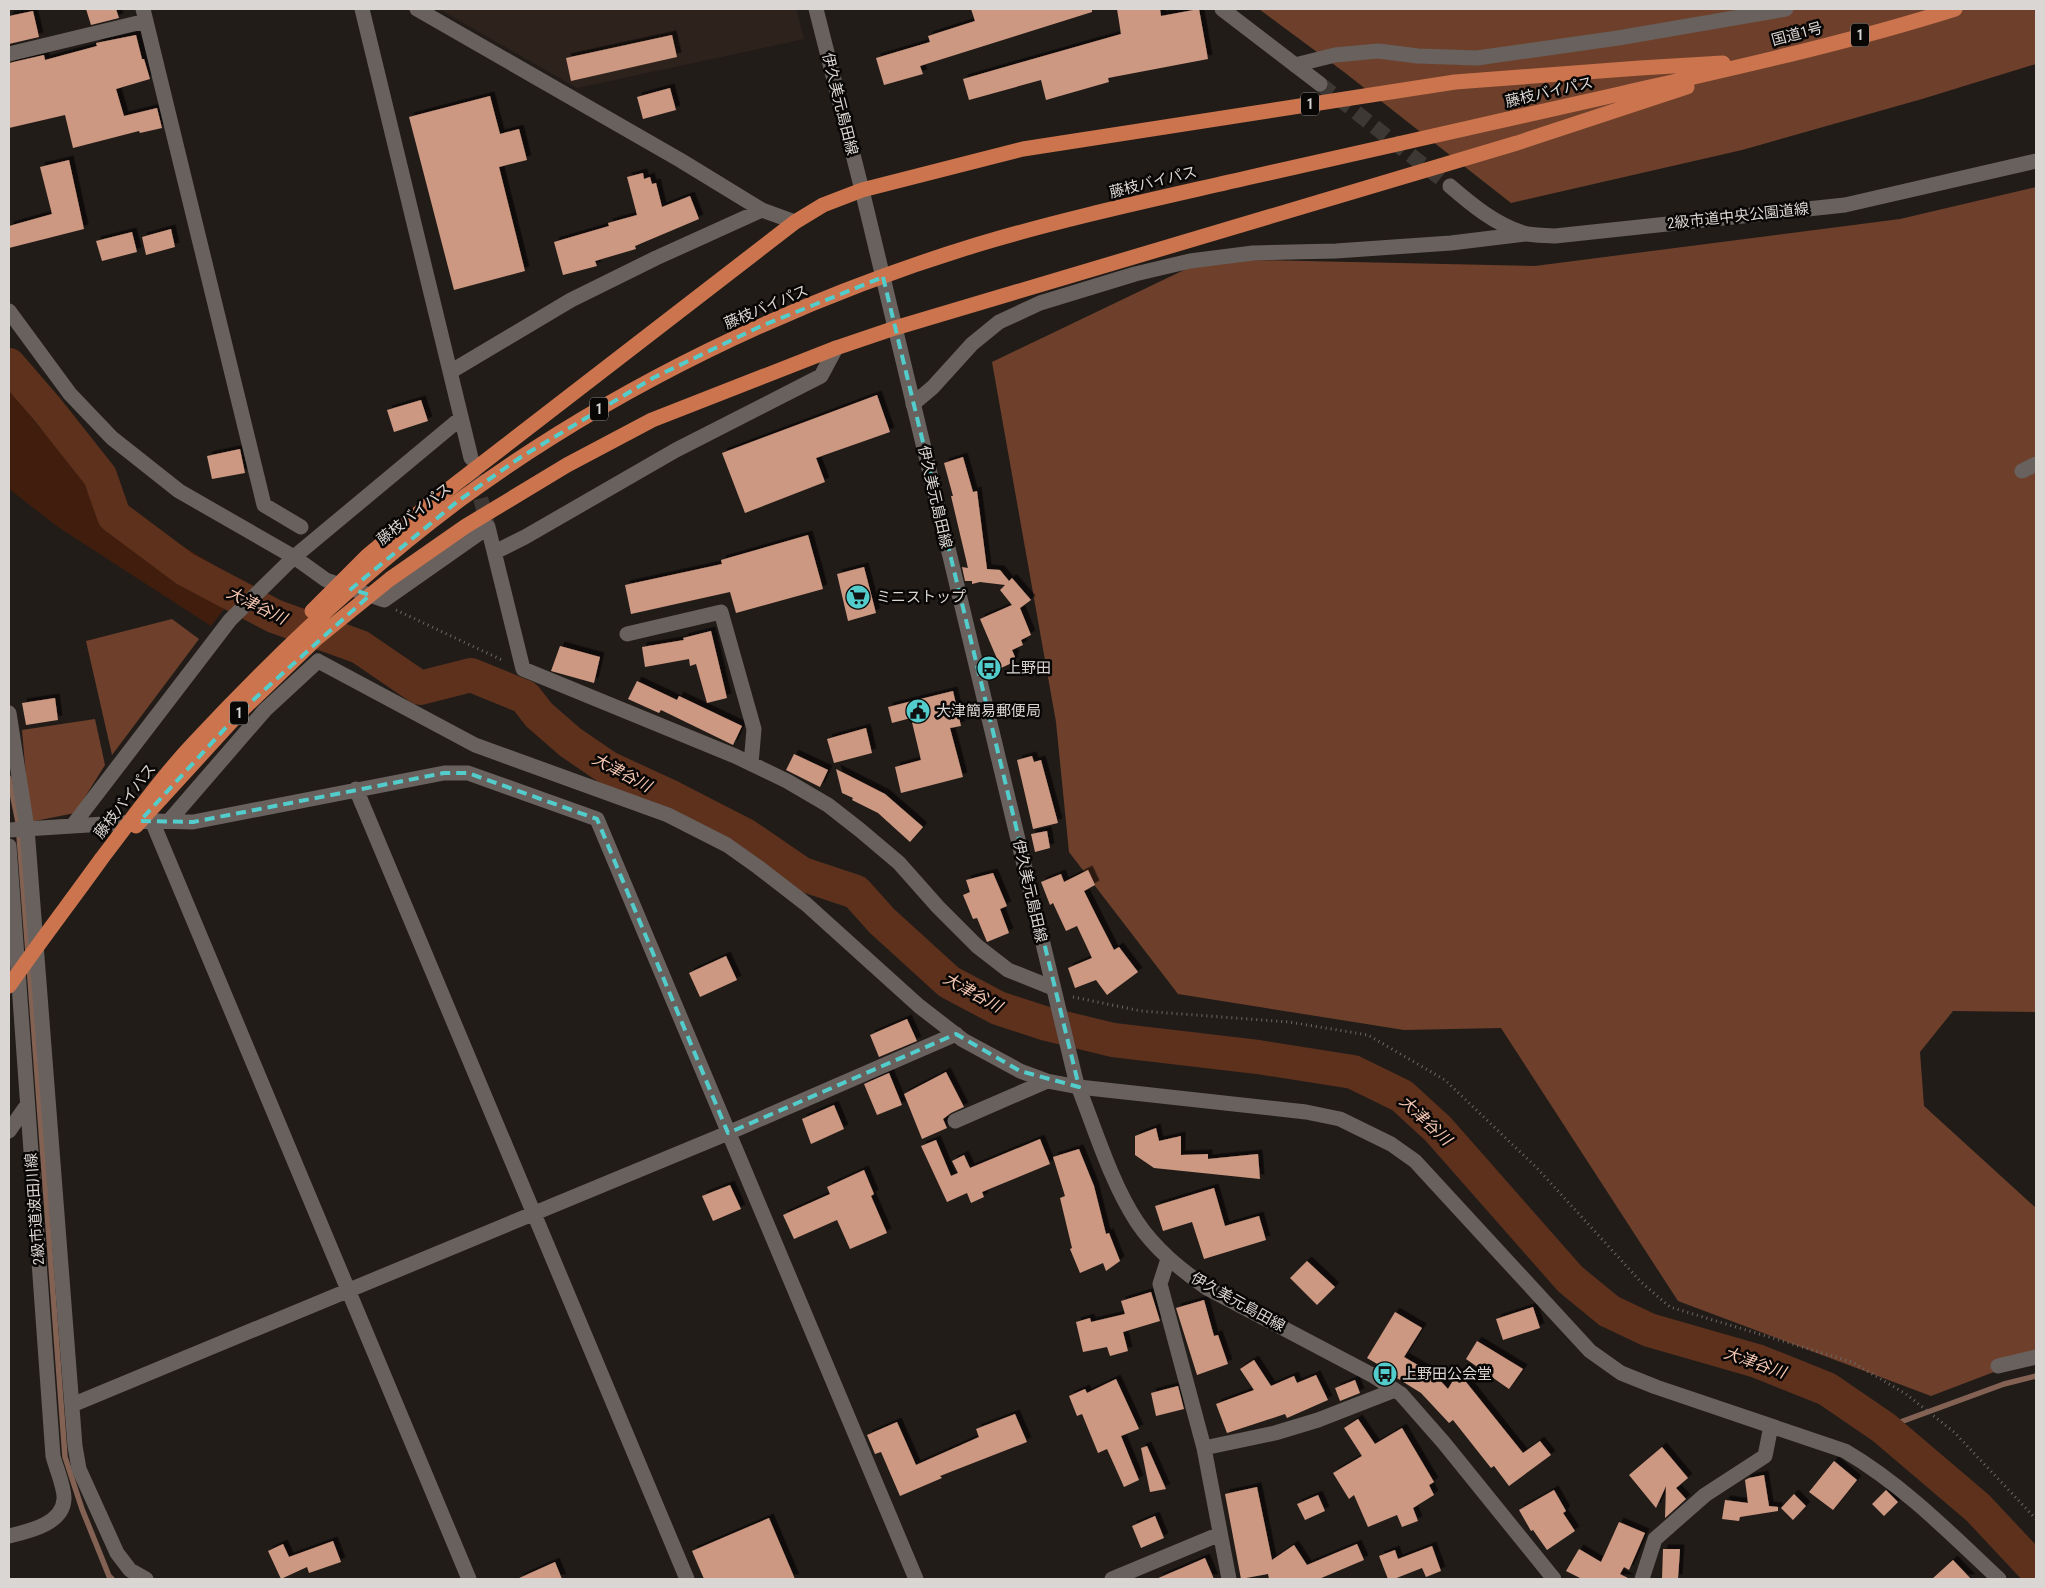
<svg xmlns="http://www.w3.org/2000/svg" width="2045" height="1588" font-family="'Roboto Condensed','Noto Sans JP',sans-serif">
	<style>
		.built { fill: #2e221d }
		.green { fill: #401d0d }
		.forest { fill: #6e402b }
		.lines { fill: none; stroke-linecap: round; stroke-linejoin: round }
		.stream { stroke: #836254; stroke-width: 5.5 }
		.river { stroke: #5e311d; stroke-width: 34 }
		.building { fill: #cd9881; filter: url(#shadow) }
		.street-tunnel { stroke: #3e3835; stroke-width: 15; stroke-dasharray: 15 8; stroke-linecap: butt }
		.secondary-tunnel { stroke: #3e3835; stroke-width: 15; stroke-dasharray: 15 8; stroke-linecap: butt }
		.path { stroke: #6d6865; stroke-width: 3; stroke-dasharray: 1 4; stroke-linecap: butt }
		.street { stroke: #68615e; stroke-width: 15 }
		.secondary { stroke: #68615e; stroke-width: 15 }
		.highway { stroke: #cb744d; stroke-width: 15 }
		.marked { fill: none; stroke: #52cdcc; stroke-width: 4; stroke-dasharray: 10 6; stroke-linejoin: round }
		.labels { text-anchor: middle; stroke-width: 5; stroke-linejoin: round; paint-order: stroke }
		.shield { fill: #090706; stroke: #9b9896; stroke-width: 1 }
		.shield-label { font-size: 14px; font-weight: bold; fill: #dad6d4 }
		.street-label { font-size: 15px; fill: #dad6d4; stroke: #090706 }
		.poi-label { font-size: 15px; fill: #dad6d4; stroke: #090706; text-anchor: start }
		.water-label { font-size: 16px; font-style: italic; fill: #f4c5b0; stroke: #090706 }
	</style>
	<defs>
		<filter id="shadow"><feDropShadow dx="4.5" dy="-4.5" stdDeviation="0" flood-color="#0009"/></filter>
	</defs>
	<rect width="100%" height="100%" fill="#221c19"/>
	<path class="built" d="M439,9h357l8,30 -227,49z"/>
	<path class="green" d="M9,388l30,39 70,71 52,35 83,50 -33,43 -153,-99 -49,-38z"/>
	<path class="forest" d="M1259,9h777v55l-114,35 -180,51 -231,53 -167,-131z
		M2036,187v825l-83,-1 -33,41 4,54 112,102v148l-105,40 -253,-95 -177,-273 -97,2 -226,-36 -109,-142 -13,-130 -64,-360 215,-103 328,7 365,-47z
		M172,619l27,20 -87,116 -26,-114z
		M95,719l10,46 -30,48 -45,9 -8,-92z"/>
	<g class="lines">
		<path class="stream" d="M9,778l9,44 10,131
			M29,965l36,492 17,52 27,67 3,3
			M1884,1428l120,-44 32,-8"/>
		<path class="river" d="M9,365l38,44 53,67 14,40 71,53 89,47 86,31 60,41 51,-13 54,22 14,18 31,27 38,26 63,29 74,38 57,39 54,18 26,29 67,61 49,26 49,16 66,16 145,17 95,15 49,24 36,33 132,150 39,32 40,19 108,31 70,28 57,39 94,80 58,62"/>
	</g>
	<path class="building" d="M86,9h30l3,9 -28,7z
		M971,9h121v3l-172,54 3,8 -39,11 -8,-27 54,-16 -2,-6 47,-15z
		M1117,9h43l1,7 38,-7 9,50 -100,19 1,4 -63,18 -5,-20 -72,20 -6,-21 158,-45z
		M33,11l6,26 -30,7v-28z
		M136,35l6,24h2l6,20 -34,10 8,27 33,-8 5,20 -22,5 -1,-2 -66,17 -8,-33 -56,13v-65l35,-8 1,5 52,-14 -1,-3z
		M672,35l5,22 -106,24 -5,-23z
		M670,88l6,22 -33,9 -6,-22z
		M490,96l10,38 19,-5 8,31 -28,7 26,104 -71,19 -45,-173z
		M69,160l15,69 -75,19v-22l43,-12 -12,-47z
		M643,173l1,6 6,-2 2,7 4,-1 6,24 28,-11 9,23 -64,27 1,3 -41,12 2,5 -34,9 -9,-33 55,-16 -1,-3 29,-8 -10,-38z
		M171,229l4,18 -29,8 -4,-18z
		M132,232l5,20 -35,9 -6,-20z
		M877,395l13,37 -74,26 9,24 -80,31 -23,-60z
		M421,400l7,21 -34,11 -7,-22z
		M240,449l5,24 -33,6 -5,-23z
		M963,457l10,35 4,-1 10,78 13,1 9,11 3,-3 19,22 -11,8 11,27 -10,5 2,5 -11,5 3,7 -2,1 1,4 -13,6 -21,-49 32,-14 -12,-15 5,-5 -25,-3 -8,2v-3h-7l-3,-14 6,1 -17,-72h2l-9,-33z
		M808,535l15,54 -87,24 -6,-21 -99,22 -6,-29 97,-21 -1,-4z
		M864,567l12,46 -28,8 -11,-47z
		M711,631l16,67 -20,5 -11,-39 -6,2 -1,-7 -44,8 -3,-20 42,-7 -1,-2z
		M560,646l40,11 -6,26 -43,-12z
		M637,681l40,19 2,-4 63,30 -9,19 -72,-35 -2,3 -31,-14z
		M953,691l8,35 -11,2 13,49 -62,16 -6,-26 26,-7 -10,-42 -19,5 -4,-16z
		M55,698l3,22 -32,5 -4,-22z
		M866,728l6,25 -38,10 -7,-24z
		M794,754l34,16 -8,17 -34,-17z
		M1032,756l2,6 7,-2 17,63 -25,6 -16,-69z
		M836,769l49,25 38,33 -13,15 -32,-29 -26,-13 1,-2 -11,-5z
		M1047,831l3,17 -15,4 -4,-18z
		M1088,870l7,15 -11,6 14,28 16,31 5,-3 19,25 -31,23 -11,-15 -21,8 -7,-20 24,-10 -15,-32 -11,5 -13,-28 -3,2 -9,-23 20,-8 3,8z
		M993,873l14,33 -7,3 9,24 -22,9 -10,-24 -4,1 -10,-24 7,-3 -4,-12z
		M726,956l11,24 -37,17 -11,-24z
		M907,1019l10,22 -38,16 -9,-22z
		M946,1072l18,35 -13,6 -8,6 4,9 -25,11 -18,-45z
		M889,1073l13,32 -25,10 -13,-31z
		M834,1105l10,24 -33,15 -9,-25z
		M1156,1128l3,13 22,-5v19l27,-1v5l50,-5 2,25 -106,-11 -19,-13v-19z
		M1040,1139l10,25 -68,28 2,5 -13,6 -4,-10 -20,9 -26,-56 15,-6 15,36 7,-3 -6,-12 12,-6 6,13z
		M1079,1149l15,37 12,48 3,-1 11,28 -14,10 -3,-8 -23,10 -10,-24 2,-1 -12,-50 5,-2 -12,-39z
		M864,1170l10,24 -3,2 16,37 -37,16 -13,-29 -43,19 -11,-24 47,-21 -3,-7z
		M730,1185l11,24 -28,12 -11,-25z
		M1214,1188l11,38 34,-10 7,24 -62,19 -12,-37 -29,9 -8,-25z
		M1307,1261l28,26 -18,18 -27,-27z
		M1151,1292l9,29 -37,11 5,19 -18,5 -3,-9 -24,5 -7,-30 14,-4 1,4 34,-8 -4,-13z
		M1204,1300l10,36 4,-1 10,29 -31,11 -21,-67z
		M1533,1307l7,21 -37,12 -7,-21z
		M1395,1312l27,16 -18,29 31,18 13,14 10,-17 65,81 17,-12 11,14 -42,31 -15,-20 -3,2 -38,-48 -4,3 -28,-30 -24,-15 1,-2 -31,-18z
		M1477,1341l46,28 -14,20 -43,-30z
		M1254,1360l17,26 23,-10 3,7 19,-8 12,25 -41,18 -2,-4 -58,19 -11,-29 38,-14 -14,-21z
		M1116,1379l23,50 -18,7 18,44 -15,7 -17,-38 -9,4 -16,-39 -5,2 -8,-20 16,-7 2,4z
		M1355,1380l5,13 -20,8 -5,-13z
		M1178,1386l6,23 -28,7 -5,-23z
		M1015,1414l12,28 -87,34 2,2 -42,18 -19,-44 -6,2 -8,-19 30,-13 19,43 63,-28 -3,-8z
		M1358,1419l17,25 27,-16 32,54 -5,3 5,10 -21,13 5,13 -16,6 -5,-12 -29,12 -14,-32 -5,4 -16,-26 29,-17 -18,-28z
		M1147,1446l19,43 -16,3 -9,-44z
		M1662,1447l26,31 -12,10 10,11 -21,19 1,-32 -10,22 -27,-33z
		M1834,1461l23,19 -24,30 -24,-18z
		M1764,1475l5,31 9,1v4l-38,6 -1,4 -17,-2 3,-19 23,3 -3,-23 4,-2z
		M1257,1487l15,73 22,-15 13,20 50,-21 7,16 -45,19h-50l-1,-5 -27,5 -16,-85z
		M1554,1490l12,21 -3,2 12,18 -28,19 -14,-20 -2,1 -12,-21z
		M1886,1490l12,12 -14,14 -12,-12z
		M1794,1494l12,12 -13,14 -12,-12z
		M1318,1495l7,16 -20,9 -8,-16z
		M1155,1516l9,22 -23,10 -9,-22z
		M769,1518l26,61h-91l-12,-28z
		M1619,1522l26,11 -16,37 -5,-3 -4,7 10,5h-48l-16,-8 13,-22 22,13z
		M333,1541l8,21 -32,11 -2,-6 -26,12 -13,-28 15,-7 6,13z
		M1432,1546l9,25 -15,6 -4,-9 -28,11h-6l-9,-23 16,-6 3,9z
		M1663,1549h17l-2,30h-16z
		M1205,1558l9,21h-58l26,-11z
		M1953,1560l18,19h-39z
		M555,1562l7,17h-45z"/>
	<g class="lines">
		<path class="street-tunnel" d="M475,476l13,51"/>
		<path class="secondary-tunnel" d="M1320,84l130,102"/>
		<path class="path" d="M396,610l108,51
			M1073,997l68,14 148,11 79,13 77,45 92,88 104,114 29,25 182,55 54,32 48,38 82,87"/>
		<path class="street" d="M143,9l121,496 37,22
			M362,9l109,449
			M417,9l263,151 82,50 33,12
			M9,54l137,-33
			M1295,65l40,-10 43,-4 40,5 59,2 141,-20 168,-29
			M9,311l61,83 42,44 67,53 115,66 32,23 58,20 104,-73 35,142 212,87 52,25 41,24 32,25 39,33 39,44 39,39 31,24 45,18
			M450,372l121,-72 85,-42 106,-48
			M913,404l20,-17 39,-43 27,-22 41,-19 95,-29 55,-13 63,-8 83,-2 115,-8 74,-9
			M2022,471l14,-7
			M495,552l30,-15 151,-87 145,-74 15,-28
			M627,634l94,-22 33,117 -3,35
			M9,713l18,115 48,618 4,23 38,84 13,17 16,9
			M356,789l331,790
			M152,821l317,758
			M169,821l96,-111 53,-49 157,84 193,70 59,30 31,22 48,37 113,102 44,34 57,31 27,10 32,6 227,25 34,7 51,25 24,17 175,190 31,22 35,14 189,64c58,34 106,83 154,128
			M73,825l157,-205 64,-63 167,-139
			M9,830l143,-9 41,1 251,-49h24l129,46 319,760
			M9,846l44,610c3,12 12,32 11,43 -1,25 -35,32 -55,37
			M955,1121l92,-40
			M9,1131l18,-26
			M1168,1259l-8,25 44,164 25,131
			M1998,1366l38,-9
			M72,1405l656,-272 228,-99
			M1204,1448l71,-15 43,-13 77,-30
			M1112,1579l108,-45
			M1642,1579l13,-40 50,-44 60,-39 6,-30"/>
		<path class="secondary" d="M816,9l46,181 214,891c18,45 35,102 61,141 18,27 43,47 70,66l165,87 29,19 43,49 110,136
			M1222,9l98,75
			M1450,186c22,19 45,38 73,47 10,3 22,2 32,3l290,-31 191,-44"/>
		<path class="highway" d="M312,611l55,-55 60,-50 368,-284 28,-17 39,-15 161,-41 432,-67 185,-14 83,-5
			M136,826l106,-116 74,-71 74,-60 76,-53 101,-61 85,-45 184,-72 59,-20 622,-185 170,-56
			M9,986c30,-43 62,-85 93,-128 30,-39 58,-79 92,-115 82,-88 170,-172 267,-244 155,-113 332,-198 515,-254 89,-27 184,-47 275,-68 121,-27 243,-55 364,-82 114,-26 229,-51 340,-86"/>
	</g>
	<path class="marked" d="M883,277l196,810 -59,-16 -64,-37 -228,99 -131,-314 -129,-46h-24l-251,49 -53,-1 102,-111 128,-115 -19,-6 107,-88 63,-44 132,-79 106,-51z"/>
	<defs>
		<symbol id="supermarket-disc" viewBox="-11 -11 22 22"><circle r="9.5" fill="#52cdcc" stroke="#090706"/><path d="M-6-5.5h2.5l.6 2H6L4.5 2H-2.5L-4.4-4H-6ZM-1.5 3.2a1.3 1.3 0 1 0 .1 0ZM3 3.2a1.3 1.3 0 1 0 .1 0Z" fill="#111"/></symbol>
		<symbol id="bus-disc" viewBox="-11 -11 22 22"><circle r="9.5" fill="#52cdcc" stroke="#090706"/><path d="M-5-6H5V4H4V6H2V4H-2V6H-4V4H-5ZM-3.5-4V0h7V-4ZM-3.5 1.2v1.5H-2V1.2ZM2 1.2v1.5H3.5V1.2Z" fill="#111"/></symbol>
		<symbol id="civic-disc" viewBox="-11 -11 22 22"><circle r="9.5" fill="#52cdcc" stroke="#090706"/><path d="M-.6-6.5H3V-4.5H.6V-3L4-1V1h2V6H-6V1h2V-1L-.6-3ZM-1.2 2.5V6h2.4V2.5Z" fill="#111"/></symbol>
	</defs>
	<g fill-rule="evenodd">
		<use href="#supermarket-disc" x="844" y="583" width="28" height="28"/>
		<use href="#bus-disc" x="975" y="654" width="28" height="28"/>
		<use href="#civic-disc" x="904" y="697" width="28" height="28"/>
		<use href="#bus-disc" x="1371" y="1360" width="28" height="28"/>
	</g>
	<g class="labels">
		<g class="shield">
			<rect x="1851" y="23.5" width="18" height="23" rx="4"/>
			<rect x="1301" y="92.5" width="18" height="23" rx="4"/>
			<rect x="590" y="397.5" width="18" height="23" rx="4"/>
			<rect x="230" y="701.5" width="18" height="23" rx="4"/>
		</g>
		<g class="shield-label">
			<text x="1860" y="40">1</text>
			<text x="1310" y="109">1</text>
			<text x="599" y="414">1</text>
			<text x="239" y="718">1</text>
		</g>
		<g class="street-label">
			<text transform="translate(1797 34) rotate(-15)" y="5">国道1号</text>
			<text transform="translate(1549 92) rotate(-13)" y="5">藤枝バイパス</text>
			<text transform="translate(840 104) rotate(76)" y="5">伊久美元島田線</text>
			<text transform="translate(1153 182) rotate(-14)" y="5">藤枝バイパス</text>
			<text transform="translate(1738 216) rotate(-6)" y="5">2級市道中央公園道線</text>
			<text transform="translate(766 307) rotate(-23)" y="5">藤枝バイパス</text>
			<text transform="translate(935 497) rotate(77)" y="5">伊久美元島田線</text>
			<text transform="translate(414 514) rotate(-38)" y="5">藤枝バイパス</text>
			<text transform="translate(125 801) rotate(-52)" y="5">藤枝バイパス</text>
			<text transform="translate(1030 891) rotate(77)" y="5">伊久美元島田線</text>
			<text transform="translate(35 1209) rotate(-94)" y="5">2級市道波田川線</text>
			<text transform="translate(1238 1302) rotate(29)" y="5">伊久美元島田線</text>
		</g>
		<g class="poi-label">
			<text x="876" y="602">ミニストップ</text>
			<text x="1006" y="673">上野田</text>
			<text x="936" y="716">大津簡易郵便局</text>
			<text x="1402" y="1379">上野田公会堂</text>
		</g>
		<g class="water-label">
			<text transform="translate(257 605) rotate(26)" y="6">大津谷川</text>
			<text transform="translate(622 772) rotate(28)" y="6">大津谷川</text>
			<text transform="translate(973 992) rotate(29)" y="6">大津谷川</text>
			<text transform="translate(1426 1120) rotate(43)" y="6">大津谷川</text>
			<text transform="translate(1755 1362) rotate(19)" y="6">大津谷川</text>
		</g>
	</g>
	<rect width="2045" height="1588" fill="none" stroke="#dad6d4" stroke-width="20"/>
</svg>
